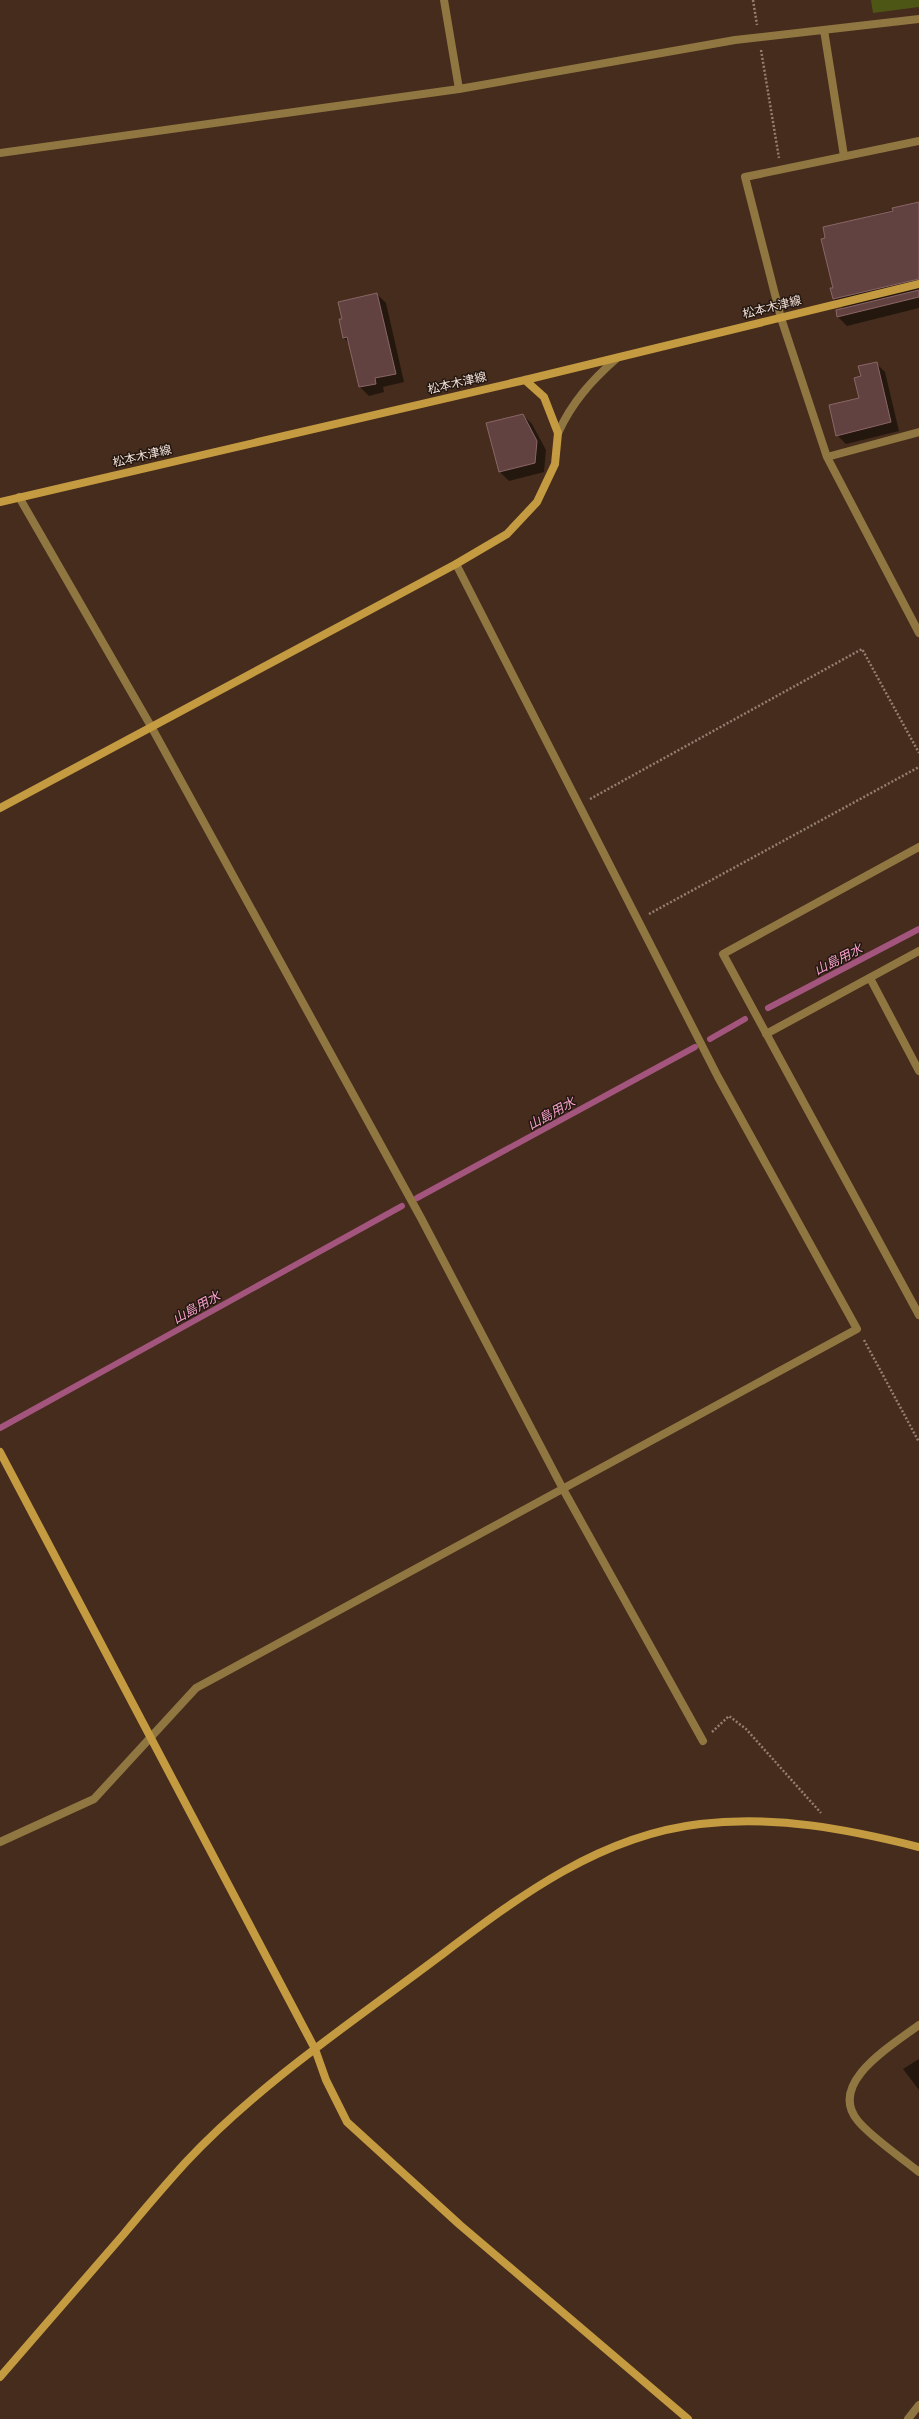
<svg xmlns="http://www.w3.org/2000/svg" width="919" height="2419" font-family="'Crimson Pro','Noto Sans JP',serif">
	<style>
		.green { fill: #4e5615 }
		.shadow { fill: #0007 }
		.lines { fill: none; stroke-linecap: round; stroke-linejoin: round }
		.stream { stroke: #a3557e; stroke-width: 6 }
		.building { fill: #624241; stroke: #8a6666 }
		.path { stroke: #947f72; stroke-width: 2.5; stroke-dasharray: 2 2; stroke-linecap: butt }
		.street { stroke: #907641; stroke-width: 8 }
		.secondary { stroke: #c49b40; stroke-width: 8 }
		.labels { text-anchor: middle; stroke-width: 3; stroke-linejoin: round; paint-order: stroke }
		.street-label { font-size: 12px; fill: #f1e0d7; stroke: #231710 }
		.water-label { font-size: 13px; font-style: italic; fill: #f6a0cb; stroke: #231710 }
	</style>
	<rect width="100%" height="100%" fill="#452c1c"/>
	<path class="green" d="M871,0h48v7l-46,6z"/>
	<path class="shadow" d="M919,203v105l-72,18 -9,-9 6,-8 -10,-10v-11l-10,-60z
		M377,294l9,9 18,79 -21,5 1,5 -15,4 -9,-9 -10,-43 -6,-6 -1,-19z
		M876,363l9,9 14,59 -53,13 -9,-9 23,-36 2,-22z
		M523,415l9,9 14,26 -2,22 -35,9 -9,-9 -12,-48z
		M919,2059v31l-16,-21z"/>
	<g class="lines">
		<path class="stream" d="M768,1008l151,-79
			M710,1039l35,-20
			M417,1198l278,-151
			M0,1428l402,-222"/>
	</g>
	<path class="building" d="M919,202v77l-86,20 -3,-11h3l-12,-49 4,-1 -2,-11 70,-16 -1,-3z
		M919,290v7l-82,20 -1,-7z
		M377,293l19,81 -21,4 1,6 -17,3 -12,-50 -4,1 -4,-19h3l-4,-17z
		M877,362l14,60 -55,14 -7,-31 30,-7 -5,-20 7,-2 -3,-10z
		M523,414l14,27 -2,22 -36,9 -13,-49z"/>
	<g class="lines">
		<path class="path" d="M753,0l4,25
			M761,50l18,108
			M590,799l272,-150 57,104
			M649,914l270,-147
			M864,1340l55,102
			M712,1732l17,-16 17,13 75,84"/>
		<path class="street" d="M444,0l15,89
			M824,30l20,126
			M919,141l-174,36 36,141 46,139 92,176
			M0,153l459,-64 276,-49 184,-21
			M558,433c14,-31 34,-53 59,-75
			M827,457l92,-25
			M19,497l133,231 269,490 142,271 140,252
			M919,847l-196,107 196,361
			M870,978l49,93
			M766,1034l153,-83
			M0,1842l94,-43 102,-111 661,-359 -139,-252 -262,-513
			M919,2025c-25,19 -93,58 -61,96 13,16 44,37 61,51
			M908,2419l11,-14"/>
		<path class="secondary" d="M0,502l525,-122 394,-96
			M0,808l456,-244 51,-30 30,-32 18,-38 3,-31 -14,-36 -19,-17
			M0,1452l315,597 11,31 21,42 113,103 228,194
			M0,2377c41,-47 82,-95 123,-142 20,-24 41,-49 63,-73 73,-78 165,-139 250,-203 80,-60 161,-123 264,-135 75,-9 147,5 219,23"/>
	</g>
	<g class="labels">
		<g class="street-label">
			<text transform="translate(772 307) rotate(-14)" y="4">松本木津線</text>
			<text transform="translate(457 383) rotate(-13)" y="4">松本木津線</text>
			<text transform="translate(142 456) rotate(-13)" y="4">松本木津線</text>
		</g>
		<g class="water-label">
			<text transform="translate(838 959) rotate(-27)" y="5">山島用水</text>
			<text transform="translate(551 1113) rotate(-29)" y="5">山島用水</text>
			<text transform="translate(196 1307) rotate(-29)" y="5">山島用水</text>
		</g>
	</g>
</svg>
